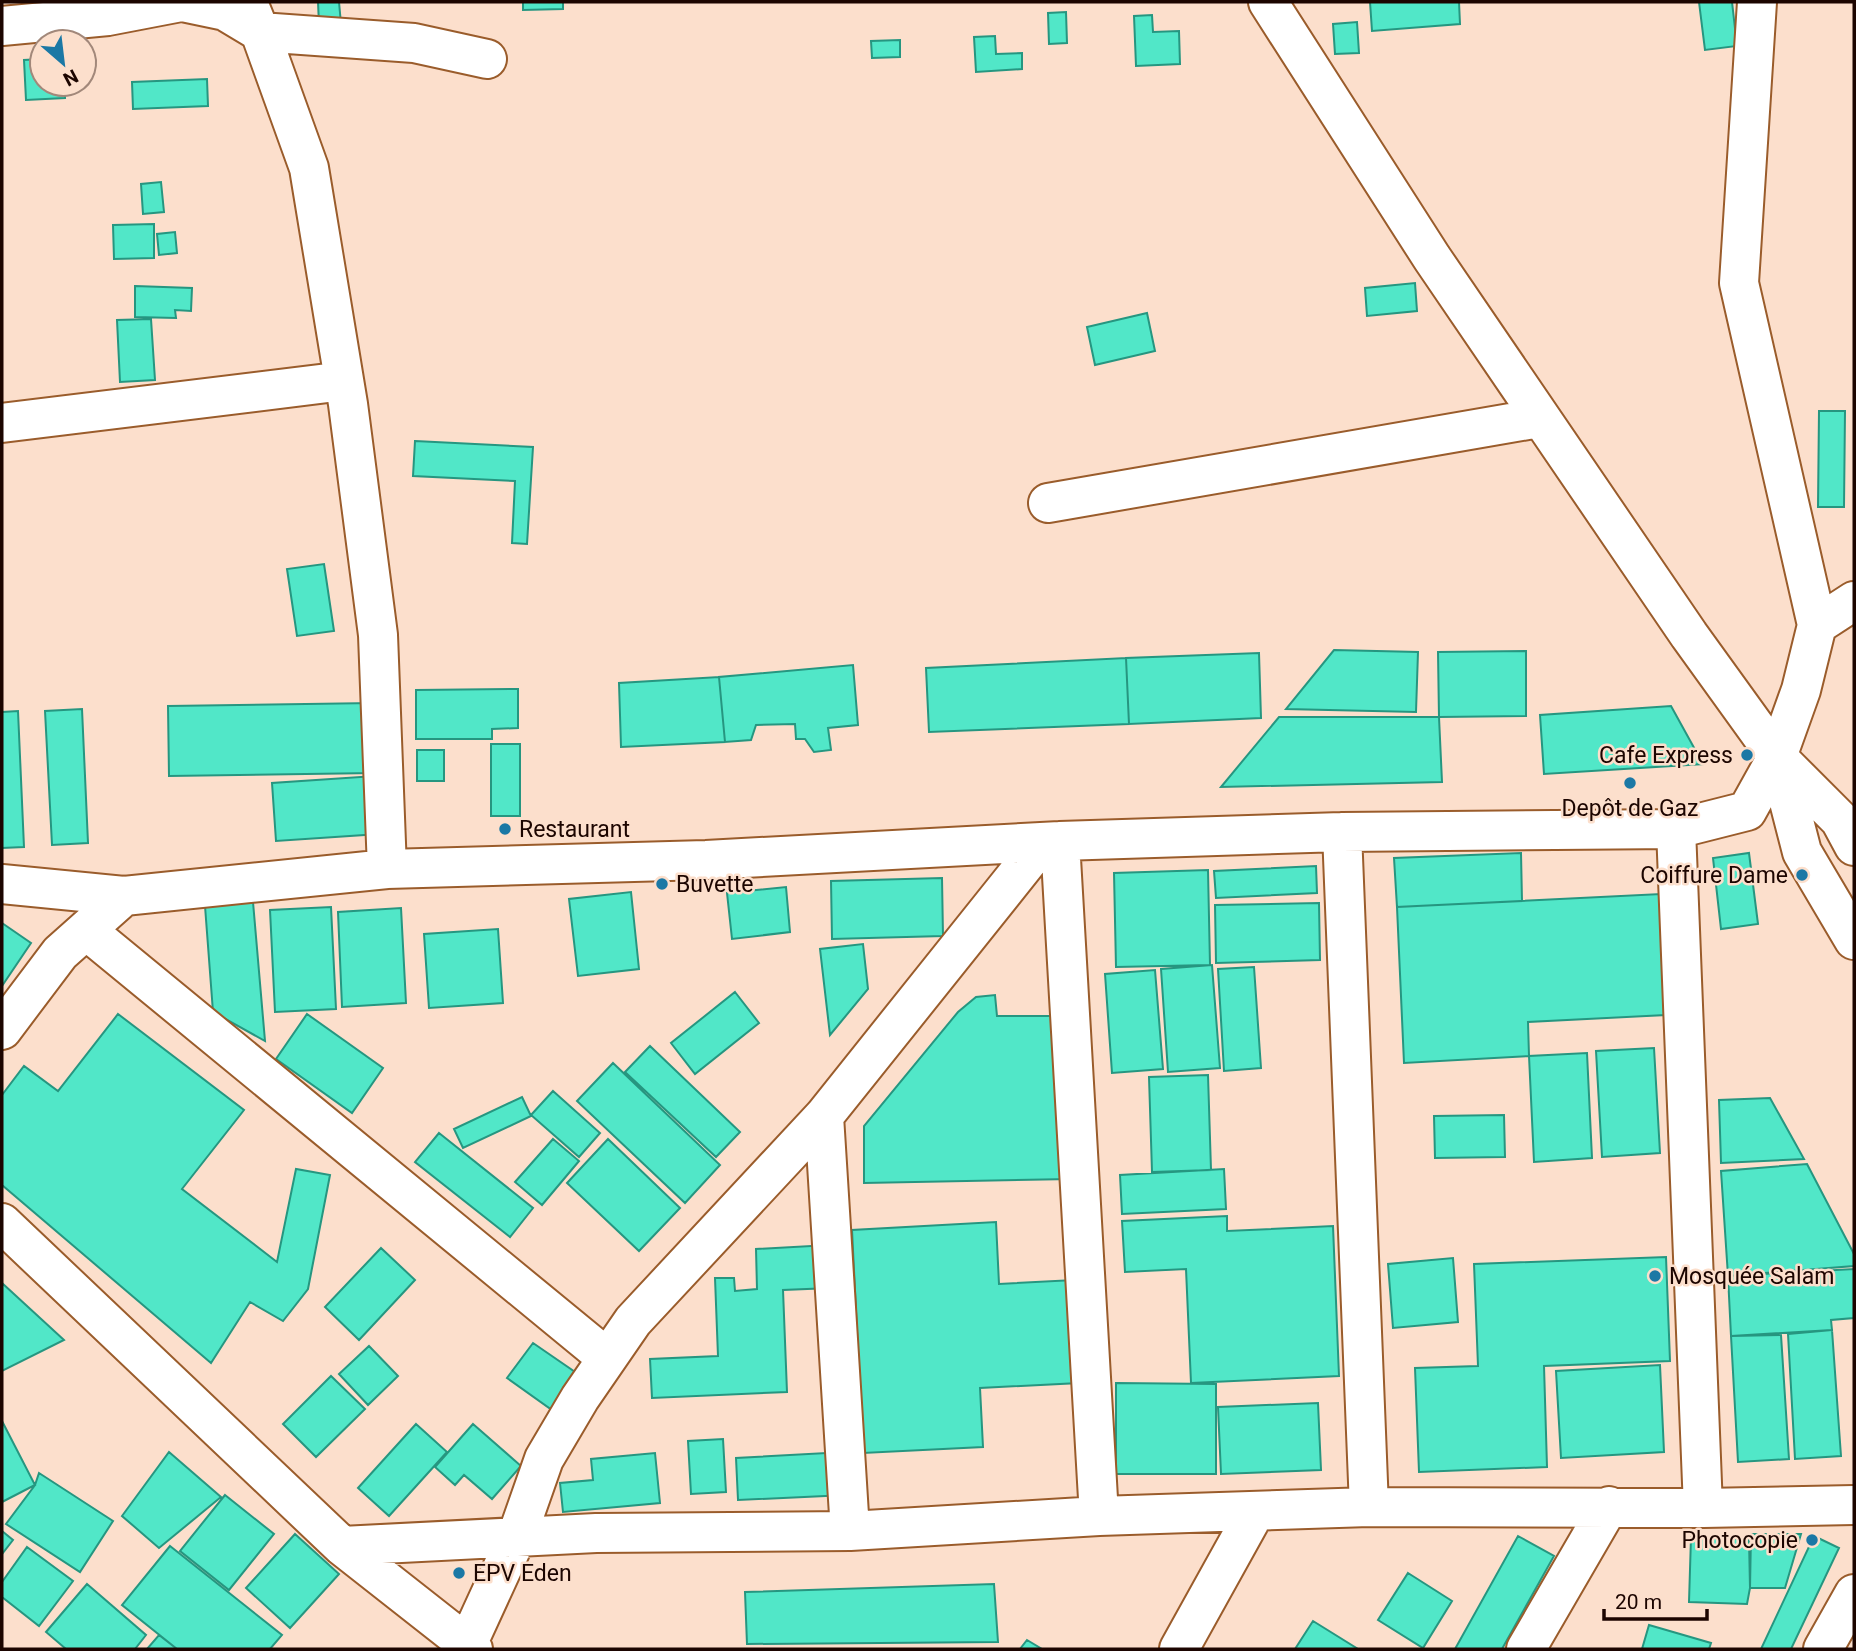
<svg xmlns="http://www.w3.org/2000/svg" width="1856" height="1651" font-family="Roboto,sans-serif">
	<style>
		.building { fill: #51e7c8; stroke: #269680; stroke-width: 2 }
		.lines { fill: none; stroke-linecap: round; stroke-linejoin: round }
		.minor-casing { stroke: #9a5c2b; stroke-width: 42 }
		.minor { stroke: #fff; stroke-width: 38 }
		.poi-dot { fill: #1b78a5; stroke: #fcdfcc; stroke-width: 2.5 }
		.labels { text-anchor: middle; stroke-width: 5; stroke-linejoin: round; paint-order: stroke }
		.poi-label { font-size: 23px; fill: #1c0500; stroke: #fcdfcc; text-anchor: start }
	</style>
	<rect width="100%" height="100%" fill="#fcdfcc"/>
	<path class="building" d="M318,2h21l2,22 -22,1z
		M523,2h40v7l-40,1z
		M1370,2h89l1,22 -88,7z
		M1699,2h33l5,44 -32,4z
		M1066,12l1,31 -18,1 -1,-31z
		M1152,15l1,17 26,-1 1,33 -44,2 -2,-50z
		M1357,22l2,31 -24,1 -2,-30z
		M995,36l1,18 26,-1v16l-46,3 -2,-35z
		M900,40v17l-28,1 -1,-17z
		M42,59v25h23v14l-39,2 -2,-40z
		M207,79l1,27 -75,3 -1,-27z
		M161,182l3,30 -21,2 -2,-30z
		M154,224v34l-40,1 -1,-34z
		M175,232l2,21 -18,2 -2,-21z
		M1415,283l2,28 -50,5 -2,-28z
		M135,286l57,2 -1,23 -16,-1 1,8 -41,-1z
		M1147,313l8,38 -60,14 -8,-38z
		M151,319l4,61 -35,2 -3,-62z
		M1819,411h26l-1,96h-26z
		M415,441l118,6 -6,97 -15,-1 3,-62 -102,-5z
		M324,564l10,67 -37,5 -10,-67z
		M1334,650l84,2 -2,60 -130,-3z
		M1526,651v65l-87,1 -1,-65z
		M1259,653l2,65 -132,6 -3,-66z
		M1126,658l3,66 -200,8 -3,-64z
		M853,665l5,60 -30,3 3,22 -17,2 -9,-13h-9l-1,-15 -39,1 -5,15 -26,2 -6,-65z
		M719,677l6,65 -104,5 -2,-64z
		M518,689v39l-26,1v10h-76v-49z
		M374,703l1,70 -206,3 -1,-70z
		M1671,706l32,58 -159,10 -4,-59z
		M82,709l6,134 -36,2 -7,-134z
		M18,711l6,136 -22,1v-136z
		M1279,717h160l3,65 -221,5z
		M491,744h29v72h-29z
		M417,750h27v31h-27z
		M375,776l4,58 -103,7 -4,-58z
		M1521,853l1,48 -125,6 -3,-49z
		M1749,853l9,71 -37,5 -8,-71z
		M1316,866l1,27 -101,5 -2,-27z
		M1208,870l2,95 -94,2 -2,-94z
		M942,878l1,58 -111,3 -1,-58z
		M786,887l4,45 -58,7 -5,-46z
		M631,892l8,77 -61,7 -9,-77z
		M1661,894l5,121 -138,7 1,34 -125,7 -7,-156z
		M253,902l12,139 -52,-29 -8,-106z
		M1319,903l1,57 -104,3 -1,-58z
		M331,907l5,102 -61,3 -5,-102z
		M401,908l5,95 -64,4 -4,-95z
		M2,923l29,20 -29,43z
		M498,929l5,74 -74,5 -5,-74z
		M863,944l5,45 -38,46 -10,-86z
		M1212,965l8,103 -52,4 -7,-103z
		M1254,967l7,101 -37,3 -6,-102z
		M1155,970l8,99 -51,4 -7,-99z
		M735,992l24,31 -64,51 -24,-31z
		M995,995l2,21h71l3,163 -207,4v-57l94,-114 18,-15z
		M118,1014l126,96 -62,79 95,73 19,-93 34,6 -22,114 -25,32 -33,-19 -39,61 -209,-178v-90l22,-29 34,25z
		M307,1014l76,54 -31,45 -76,-54z
		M650,1046l90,86 -24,25 -91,-85z
		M1654,1048l6,105 -58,4 -6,-106z
		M1587,1053l5,105 -58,4 -5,-106z
		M613,1063l107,102 -35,38 -108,-102z
		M1208,1075l3,95 -59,2 -3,-95z
		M553,1091l47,42 -21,24 -48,-42z
		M522,1097l9,19 -68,32 -9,-19z
		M1770,1098l34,61 -83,4 -2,-63z
		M1504,1115l1,42 -70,1 -1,-42z
		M439,1133l94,75 -23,29 -95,-75z
		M553,1139l26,22 -37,44 -27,-23z
		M608,1139l72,69 -41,43 -72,-68z
		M1807,1164l47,90v12l-126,10 -7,-105z
		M1224,1169l2,40 -104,5 -2,-39z
		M1227,1216v15l106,-5 6,150 -148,7 -5,-114 -61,3 -3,-51z
		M996,1222l3,62 75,-4 5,103 -99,5 3,59 -120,6 -11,-223z
		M829,1245l2,43 -48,2 4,102 -135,6 -2,-39 68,-3 -3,-78h19l1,13 22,-2 -1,-40z
		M381,1248l34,32 -56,60 -34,-33z
		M1666,1257l4,104 -126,5 3,101 -128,5 -4,-104 63,-2 -4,-102z
		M1453,1258l5,64 -65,6 -5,-64z
		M1854,1269v49l-23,2 1,10 -101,6 -3,-60z
		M2,1283l62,57 -62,31z
		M1832,1330l9,126 -46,3 -7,-125z
		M1781,1335l8,124 -51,3 -7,-126z
		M533,1343l45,31 -26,36 -45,-32z
		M369,1346l29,30 -30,29 -29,-31z
		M1660,1365l4,87 -103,6 -5,-87z
		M331,1376l34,33 -49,48 -33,-33z
		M1116,1383l100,1v90h-100z
		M1318,1403l3,67 -100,4 -3,-67z
		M2,1421l33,64 -33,17z
		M416,1424l31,28 -58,64 -31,-28z
		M473,1424l48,42 -29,33 -28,-24 -9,10 -20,-18z
		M723,1439l3,53 -35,2 -3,-53z
		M169,1452l52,45 -62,51 -37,-32z
		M845,1452l1,43 -108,5 -2,-42z
		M655,1453l5,50 -97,9 -3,-29 33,-3 -2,-21z
		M39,1473l74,48 -33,51 -74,-48 29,-39z
		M225,1495l49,39 -45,56 -49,-39z
		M2,1531l11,9 -11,14z
		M295,1534l44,40 -49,54 -44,-40z
		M1751,1534h50l-16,54h-35z
		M1518,1536l36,20 -52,93h-47z
		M1814,1536l25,12 -48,101h-30z
		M1691,1537l58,2 1,49 -3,16 -58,-2z
		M170,1546l112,89 -12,14h-93l-55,-44z
		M27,1547l46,34 -34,45 -37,-29v-15z
		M1408,1573l44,28 -29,47 -45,-28z
		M87,1584l59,51 -11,14h-69l-20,-17z
		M994,1584l4,58 -251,2 -2,-52z
		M1313,1621l45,28h-63z
		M1649,1625l62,18 -2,6h-67z
		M159,1635l18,14h-30z
		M1027,1640l15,9h-22z"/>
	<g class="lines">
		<defs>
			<path id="minor" d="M1268,2l164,256 257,377 88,122 63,63 14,26
				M251,10l9,22 154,11 73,16
				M2,26l106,-10 73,-14
				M2,423l342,-42
				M1048,503l491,-85
				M1817,625l37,-24
				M1778,759l24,93 52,88
				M1676,829l27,679
				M1342,832l27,675
				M1060,841l39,675
				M387,869l319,-9 354,-19 282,-9 334,-3 71,-18 30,-54 24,-67 16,-65 -78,-342 18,-281
				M2,884l122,12
				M86,930l521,428
				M2,1030l58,-77 64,-57 263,-27 -9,-234 -30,-231 -39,-236 -49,-136 -35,-21 -43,-9
				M824,1116l26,415
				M2,1223l340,323 131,103
				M342,1546l254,-13 254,-2 249,-15 270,-9 334,1 151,-3
				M467,1645l50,-109 27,-77 36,-61 53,-77 191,-205 219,-274
				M1179,1649l76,-137
				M1526,1649l83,-143
				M1823,1649l31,-55"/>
		</defs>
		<use href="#minor" class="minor-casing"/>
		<use href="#minor" class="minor"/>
	</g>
	<g class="poi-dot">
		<circle cx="1747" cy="755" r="7"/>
		<circle cx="1630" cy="783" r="7"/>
		<circle cx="505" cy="829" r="7"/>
		<circle cx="1802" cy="875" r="7"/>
		<circle cx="662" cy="884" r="7"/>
		<circle cx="1655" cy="1276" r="7"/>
		<circle cx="1812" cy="1540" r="7"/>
		<circle cx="459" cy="1573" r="7"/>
	</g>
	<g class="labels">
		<g class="poi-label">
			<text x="1733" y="763" text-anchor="end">Cafe Express</text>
			<text x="1630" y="816" text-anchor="middle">Depôt de Gaz</text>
			<text x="519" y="837">Restaurant</text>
			<text x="1788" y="883" text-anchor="end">Coiffure Dame</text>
			<text x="676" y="892">Buvette</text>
			<text x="1669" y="1284">Mosquée Salam</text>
			<text x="1798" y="1548" text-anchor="end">Photocopie</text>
			<text x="473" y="1581">EPV Eden</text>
		</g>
	</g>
	<rect width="1856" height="1651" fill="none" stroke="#1c0500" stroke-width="7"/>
	<g transform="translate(63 63) rotate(152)"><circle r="33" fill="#fcdfcc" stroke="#a2887a" stroke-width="2"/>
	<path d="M0-5L12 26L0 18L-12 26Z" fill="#1b78a5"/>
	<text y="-10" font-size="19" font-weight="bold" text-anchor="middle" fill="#1c0500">N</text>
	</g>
	<path d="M1604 1609v10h103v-10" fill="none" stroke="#1c0500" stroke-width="3.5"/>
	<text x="1615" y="1609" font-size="21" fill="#1c0500" stroke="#fcdfcc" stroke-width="5" paint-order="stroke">20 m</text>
</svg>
